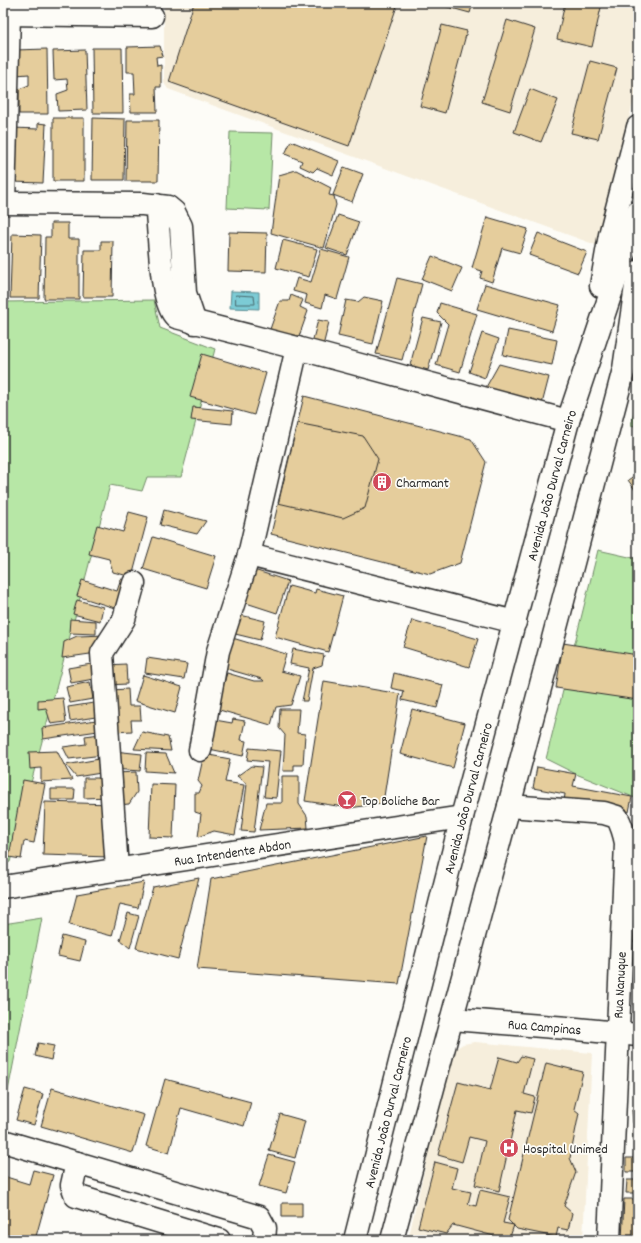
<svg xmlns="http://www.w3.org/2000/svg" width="641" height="1243" font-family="Dekko,sans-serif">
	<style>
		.built { fill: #f6eedc }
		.green { fill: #b7e7a6; stroke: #718968 }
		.water { fill: #7bcbd5; stroke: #5b8b91 }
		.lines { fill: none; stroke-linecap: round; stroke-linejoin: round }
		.shore { stroke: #4b6b6f; stroke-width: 1 }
		.building { fill: #e5cd9c; stroke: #2b2b2b }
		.minor-casing { stroke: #2b2b2b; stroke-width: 25 }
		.major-casing { stroke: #2b2b2b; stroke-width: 25 }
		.minor { stroke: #fdfcf7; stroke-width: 22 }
		.major { stroke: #fdfcf7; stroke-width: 22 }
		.labels { text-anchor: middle; stroke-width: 3.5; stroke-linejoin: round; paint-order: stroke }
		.poi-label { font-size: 14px; fill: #2b2b2b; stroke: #fdfcf7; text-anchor: start }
		.street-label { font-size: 14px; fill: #2b2b2b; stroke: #fdfcf7 }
	</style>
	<rect width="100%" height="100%" fill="#fdfcf7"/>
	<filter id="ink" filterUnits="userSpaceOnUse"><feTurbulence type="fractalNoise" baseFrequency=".025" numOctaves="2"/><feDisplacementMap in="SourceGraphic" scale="8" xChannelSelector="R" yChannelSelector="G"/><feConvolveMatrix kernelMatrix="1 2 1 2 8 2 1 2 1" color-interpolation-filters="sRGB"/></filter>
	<g filter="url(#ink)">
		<path class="built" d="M164,3h474v81l-42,161 -428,-156 -4,-6z
			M475,1042l117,11 -9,187h-175l43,-184 4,-7 8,-5z"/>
		<path class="green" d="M230,132l43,1 -4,77 -42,-2z
			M154,300l6,28 55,21 -34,128h-34l-5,14 -32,-6 -100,377 -7,2v-562z
			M638,397v30l-7,-2z
			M598,550l40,9v240l-62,-25 -30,-15z
			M42,918l-37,188 -2,-1v-181z"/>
		<path class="water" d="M231,291l28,1v17l-29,-1z"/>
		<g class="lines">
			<path class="shore" d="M236,295l18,1 1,8h-19z"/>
		</g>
		<path class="building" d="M138,3h22v7l-22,-1z
			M194,3h204l-49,143 -180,-64z
			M445,3h28l-3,10 -26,-7z
			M565,3h37l-10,44 -35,-8z
			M507,20l28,9 -25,82 -28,-9z
			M442,25l25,6 -22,82 -25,-7z
			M160,46l3,10 -7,1 1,9 4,-1v22h-5l1,25h-26l-1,-18h5l-1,-22h-7v-25z
			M92,48h30l1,65h-30z
			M47,49l1,65h-29v-25l10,-4v-11l-13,1 -1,-25z
			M85,50l2,60 -29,1 -1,-17 11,-4 -1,-11 -13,1 -1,-29z
			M590,61l27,7 -19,71 -27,-6z
			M530,89l28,11 -17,42 -27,-10z
			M53,118h31v63h-31z
			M93,118l32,1 -1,61h-32z
			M127,120h32l-1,61h-32z
			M38,123l8,1 -3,59 -31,-1 1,-54 25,1z
			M291,141l48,20 -6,14 -16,-7 -4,4 -13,-6 2,-5 -17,-7z
			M344,167l19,7 -11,28 -19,-7z
			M296,170l35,18 -2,7 5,1 2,9 -12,43 -53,-15 8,-58z
			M338,215l21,7 -12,33 -21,-7z
			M487,217l41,12 -8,24 -18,-5 -10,34 -12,-4 2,-7 -10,-3z
			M3,223h1l-1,52z
			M51,223h17v16h11v60h-35l1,-62h6z
			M229,232l38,1 -1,39 -38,-1z
			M538,233l49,19 -9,21 -49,-18z
			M12,234l29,1 -2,63h-29z
			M283,240l34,9 -8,28 -33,-9z
			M101,241h12l-1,56h-29l1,-47h17z
			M321,249l28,8 -12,42 -12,-4 -3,13 -17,-5 2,-8 -14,-4 4,-13 14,4z
			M432,256l30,12 -10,23 -30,-12z
			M397,278l25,6 -20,76 -26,-6z
			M485,284l75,21 -8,26 -75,-22z
			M291,295l12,5 -3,7 8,4 -11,31 -28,-10 11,-31h9z
			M364,297l19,4 -10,43 -35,-8 8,-36 12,2z
			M440,303l37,11 -17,58 -24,-7 12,-41 -11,-11z
			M423,318l18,4 -13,48 -18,-5z
			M318,320l11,2 -6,24 -11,-3z
			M508,330l49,10 -5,25 -49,-10z
			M482,333l17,6 -14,39 -16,-6z
			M202,354l64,19 -12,42 -64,-18z
			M499,364l50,13 -7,27 -57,-15z
			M304,396l167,43 15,23 -26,101 -30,11 -159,-40z
			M193,407l40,4 -1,13 -41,-4z
			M297,423l66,13 15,23 -13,49 -22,10 -65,-15z
			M638,473v21l-10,-14z
			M164,510l42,11 -9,13 -37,-9z
			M129,512l19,5 -16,60 -19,-5 -4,-13 -20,-5 8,-29 26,7z
			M153,537l63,19 -10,32 -63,-19z
			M251,569l37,12 -11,32 -37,-12z
			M121,579l8,3 -8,28 -44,-14 5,-16 35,11z
			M289,586l26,7 1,-4 27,7 -15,56 -53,-15z
			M77,600l26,7 -3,14 -27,-7z
			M236,614l29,7 -5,19 -29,-7z
			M70,619l26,2v13l-27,-1z
			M412,620l66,19 -9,28 -66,-20z
			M107,635l-10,18 -35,5 2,-16 13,-6z
			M229,637l57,17 -5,17 19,5 -9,29 -15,2 -5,18 -55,-16 11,-36 27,8h10l-2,-2 -42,-12z
			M563,643l75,12v45l-82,-12z
			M293,649l31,6 -2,10 -9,3 -6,33h-5l7,-33 -19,-4z
			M147,658l40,6 -3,15 -39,-6z
			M97,663l-3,16 -23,4 -3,-15z
			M126,664l1,20 -20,1v-20z
			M394,673l49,12 -6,23 -35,-8 2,-9 -13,-3z
			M143,675l39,12 -7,26 -40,-12z
			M324,681l76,13 -17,109 -33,5 -45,-7z
			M90,682l3,17 -23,4 -4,-16z
			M128,689l1,17h11l1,14h-10l1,11 -18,1 -3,-42z
			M63,698l3,24 -15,2 -5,-16 -8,1v-9z
			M100,702l2,14 -32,5 -2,-14z
			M280,709h19l-2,24 8,1 -2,31h-9v6h-11l2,-36 -6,-7z
			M412,709l53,14 -12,45 -53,-14z
			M103,719l2,11 -62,9 -1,-11z
			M233,719l12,2 -4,19 5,1 -3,15 -34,-7 6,-29 17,3z
			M142,732l26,5 3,14 -37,-2z
			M100,734l3,21 -34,4 -6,-12 23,-3 -1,-8z
			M249,748l32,3 -5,47 -12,-1 4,-35 -21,-2z
			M57,751l15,29 -31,2v-14l-11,1 -1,-17z
			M114,751l28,3 -2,17 -28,-2z
			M146,753l20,1 8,19 -29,-2z
			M204,754l26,5 -5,23 19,3 -9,50 -21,-4 -16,6 3,-23 -6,-2v-19h4l3,-7 -4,-5z
			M99,759l2,14 -25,4 -10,-12z
			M251,766l11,1 -8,65 -13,-1 6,-47 -10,-8z
			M537,767l39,7 -3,12 59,11 -3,15 -65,-11 1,-7 -32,-6z
			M136,772l1,20 -8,12 -11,1 -2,-32z
			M282,776h17v28l8,12 1,12 -49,2 7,-27h16z
			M84,778h25v19l-25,1z
			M23,780l22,4 -11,59 -10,-2 -3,18 -12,-2z
			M151,784l24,1 -2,53 -24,-1z
			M51,789h24l-1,11h-23z
			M45,802l67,2 -2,53 -67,-2z
			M637,833h1v35h-2z
			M427,836l-28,148 -202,-15 14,-90z
			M631,872h7v23l-8,-1z
			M199,878l-21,81 -42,-11 17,-61z
			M144,882l-6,26 -18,-4 -8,32 -43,-11 8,-31z
			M128,913l11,3 -9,32 -10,-8z
			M631,915h7v27l-8,-1z
			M62,936l23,6 -5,19 -22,-5z
			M638,946v22h-2z
			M38,1043l16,3 -3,14 -16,-4z
			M521,1056l12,3 -9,35 11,3 -4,16 -14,-3 -18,81 -24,-6 10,-44 -16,-4 -7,25 -24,-7 20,-73 32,8 9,-33 18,5z
			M546,1063l37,9 -9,37 5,4 -9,45 6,14 -12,34 8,7 -4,17 -10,-2 -2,9 -39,-8 -9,-9z
			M165,1079l86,23 -7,24 -63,-18 -12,45 -23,-7z
			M52,1088l92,27 -11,38 -92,-27z
			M25,1089l18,5 -9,31 -18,-5z
			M638,1109v17l-5,-3 -1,-13z
			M280,1114l25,7 -10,37 -26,-7z
			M633,1130h5v21h-4z
			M634,1154h4v18h-12v-14h8z
			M269,1155l26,7 -9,31 -27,-7z
			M435,1162l22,6 -5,20 19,4 -3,12 8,2 4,-16 30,7 -7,26 11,2 -5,15 -56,-15 -7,9 -28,-7z
			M33,1170l20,5 -18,65h-17l-15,-4v-60l26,8z
			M627,1180h11v13h-12z
			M624,1199h14v41h-16z
			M282,1203h20v14h-20z"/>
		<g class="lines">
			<defs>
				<g id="minor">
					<path d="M3,14l149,2"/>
					<path d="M3,203l140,1 25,3 6,5 7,14 4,67 10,30"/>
					<path d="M4,203l5,-189"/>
					<path d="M156,205c4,25 3,97 20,112l121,31 271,73"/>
					<path d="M249,555l266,67"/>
					<path d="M200,750l18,-99 31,-96 48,-207"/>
					<path d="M509,806l95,7 13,4c5,9 7,16 9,26l-17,397"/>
					<path d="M117,869l-15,-216 22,-34 10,-36"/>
					<path id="s1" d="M3,887l459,-70"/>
					<path id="s2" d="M452,1019l115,9 71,7"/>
					<path d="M3,1141l256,76 6,11 -1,12"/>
					<path d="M77,1163l-5,22 4,11 143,44"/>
				</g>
				<g id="major">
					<path d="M601,286l9,-51 28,-108"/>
					<path id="s3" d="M355,1240l107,-423 106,-396 70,-209"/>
					<path d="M392,1240l117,-434 115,-437 14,-97"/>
				</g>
			</defs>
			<use href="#minor" class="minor-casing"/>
			<use href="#major" class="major-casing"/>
			<use href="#minor" class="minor"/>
			<use href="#major" class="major"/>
		</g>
	</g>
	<defs>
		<symbol id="building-disc" viewBox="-11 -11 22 22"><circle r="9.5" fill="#d1495b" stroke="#fdfcf7"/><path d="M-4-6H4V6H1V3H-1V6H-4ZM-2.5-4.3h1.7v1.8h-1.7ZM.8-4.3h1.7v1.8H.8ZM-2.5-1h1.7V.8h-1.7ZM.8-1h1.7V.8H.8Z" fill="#fff"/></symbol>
		<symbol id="bar-disc" viewBox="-11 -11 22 22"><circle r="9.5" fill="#d1495b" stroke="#fdfcf7"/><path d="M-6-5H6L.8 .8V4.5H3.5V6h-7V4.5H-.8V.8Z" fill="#fff"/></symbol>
		<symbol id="hospital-disc" viewBox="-11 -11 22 22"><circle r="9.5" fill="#d1495b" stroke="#fdfcf7"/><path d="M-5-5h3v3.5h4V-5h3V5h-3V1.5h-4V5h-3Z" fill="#fff"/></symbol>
	</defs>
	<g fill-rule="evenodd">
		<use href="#building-disc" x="371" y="471" width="22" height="22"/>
		<use href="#bar-disc" x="336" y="789" width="22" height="22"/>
		<use href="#hospital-disc" x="498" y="1137" width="22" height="22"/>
	</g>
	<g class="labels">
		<g class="poi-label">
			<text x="396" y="487">Charmant</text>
			<text x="361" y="805">Top Boliche Bar</text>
			<text x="523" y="1153">Hospital Unimed</text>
		</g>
		<g class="street-label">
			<text dy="5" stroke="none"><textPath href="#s3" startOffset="780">Avenida João Durval Carneiro</textPath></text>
			<text dy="5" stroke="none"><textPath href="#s3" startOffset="456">Avenida João Durval Carneiro</textPath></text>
			<text dy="5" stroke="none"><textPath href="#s1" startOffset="232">Rua Intendente Abdon</textPath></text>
			<text transform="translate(619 985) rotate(-87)" y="5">Rua Nanuque</text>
			<text dy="5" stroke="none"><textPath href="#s2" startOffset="93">Rua Campinas</textPath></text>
			<text dy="5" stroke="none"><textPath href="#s3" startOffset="132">Avenida João Durval Carneiro</textPath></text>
		</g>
	</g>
	<rect width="641" height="1243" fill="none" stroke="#fdfcf7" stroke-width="16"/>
	<rect x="8" y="8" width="625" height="1227" fill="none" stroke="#2b2b2b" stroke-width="1.5" filter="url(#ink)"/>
</svg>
